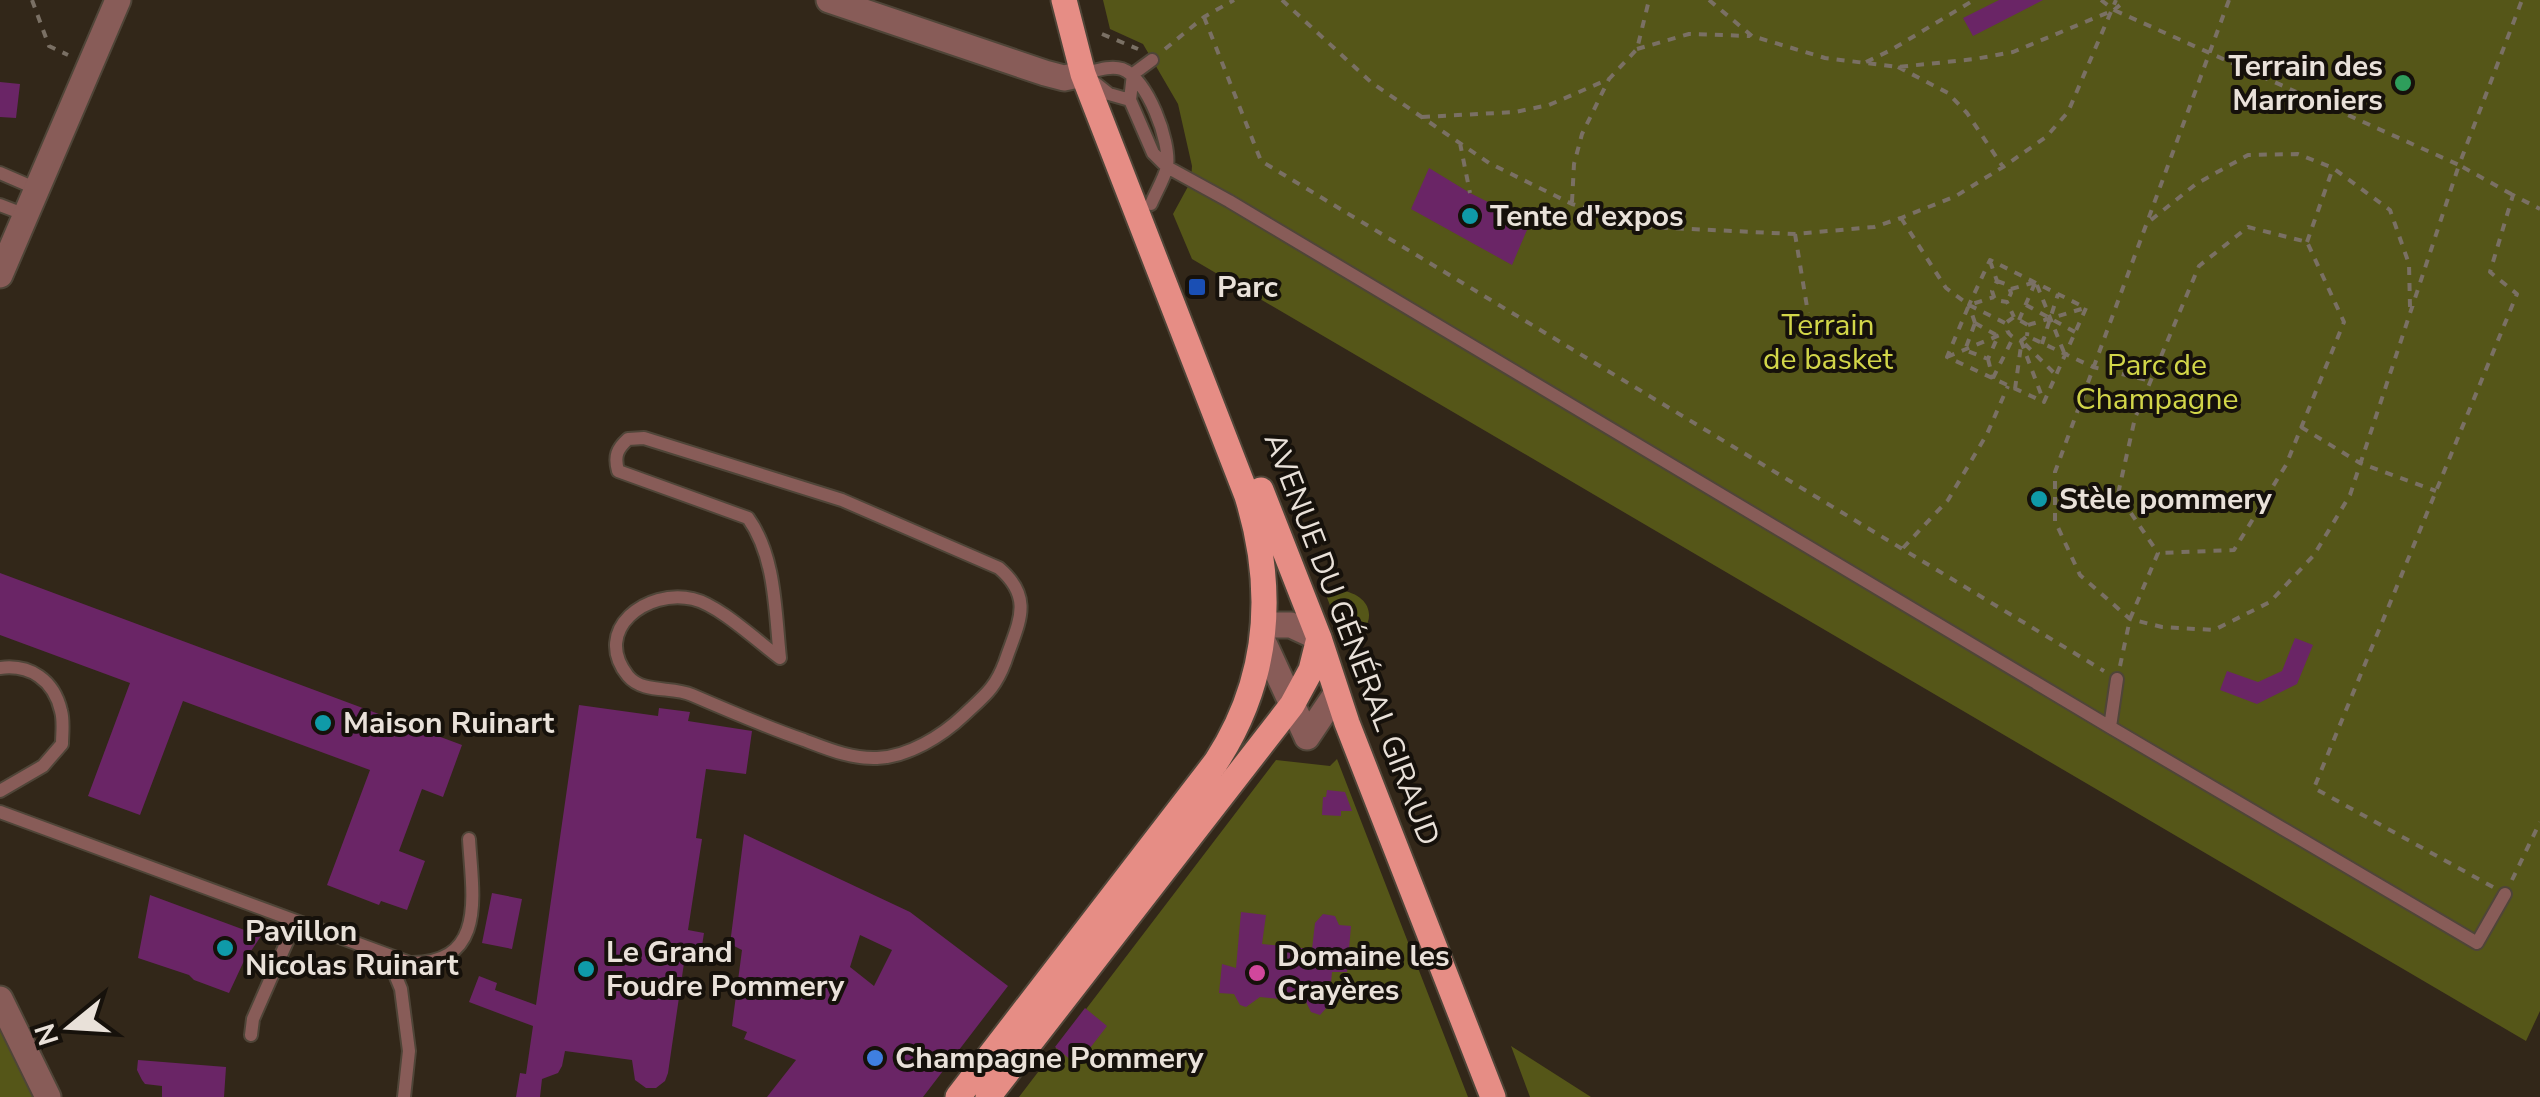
<svg xmlns="http://www.w3.org/2000/svg" width="2540" height="1097" font-family="'Nunito Sans',sans-serif">
	<style>
		.green { fill: #555618 }
		.building { fill: #6a2566; fill-rule: evenodd }
		.lines { fill: none; stroke-linecap: round; stroke-linejoin: round }
		.lane-casing { stroke: #4f4538; stroke-width: 16 }
		.street-casing { stroke: #4f4538; stroke-width: 29 }
		.primary-casing { stroke: #4f4538; stroke-width: 29 }
		.path { stroke: #7a7064; stroke-width: 4; stroke-dasharray: 8 8; stroke-linecap: butt }
		.lane { stroke: #885c58; stroke-width: 12 }
		.street { stroke: #885c58; stroke-width: 25 }
		.primary { stroke: #e68d85; stroke-width: 25 }
		.leisure-dot { fill: #2e9e5b; stroke: #16110b; stroke-width: 4 }
		.culture-dot { fill: #0f9aa8; stroke: #16110b; stroke-width: 4 }
		.transit-dot { fill: #1a4fb4; stroke: #16110b; stroke-width: 4 }
		.hotel-dot { fill: #d1479c; stroke: #16110b; stroke-width: 4 }
		.shop-dot { fill: #3f7fe0; stroke: #16110b; stroke-width: 4 }
		.labels { text-anchor: middle; stroke-width: 8; stroke-linejoin: round; paint-order: stroke }
		.poi-label { font-size: 30px; font-weight: bold; fill: #e9e1d9; stroke: #16110b; text-anchor: start }
		.park-label { font-size: 30px; fill: #d2d649; stroke: #16110b }
		.street-label { font-size: 30px; fill: #e9e1d9; stroke: #16110b }
	</style>
	<rect width="100%" height="100%" fill="#322719"/>
	<path class="green" d="M1103,0h1437v1011l-14,30 -1334,-782 -19,-45 18,-33 1,-15 -14,-62 -35,-60 -33,-15z
		M1339,590c38,5 40,39 6,54l-19,-49z
		M1337,759l131,338h-449l257,-337 54,6z
		M0,1028l34,69h-34z
		M1511,1046l80,51h-61z"/>
	<path class="building" d="M1999,0h44l-70,36 -10,-18z
		M0,82l20,2 -4,34 -16,-1z
		M1429,168l41,25 60,30 -18,42 -101,-56z
		M0,573l462,172 -19,52 -21,-8 -23,62 26,10 -18,49 -26,-9 -2,4 -52,-20 43,-115 -187,-69 -43,114 -52,-19 42,-113 -130,-48z
		M2295,638l18,7 -16,39 -40,20 -37,-14 7,-19 31,11 24,-11z
		M579,705l79,11 1,-8 31,4 -2,9 64,10 -6,43 -40,-5 -10,69 6,1 -14,91 16,3 -5,32 -15,-2 -16,110 -3,8 -9,7h-10l-11,-8 -3,-20 -67,-9 -3,15 -4,7 -16,6 -2,18h-24l4,-24 6,1 7,-48 -64,-24 10,-26 18,7 -2,7 41,15z
		M1327,790l18,2 7,19h-11v5l-19,-1 1,-18h3z
		M744,834l166,78 98,74 -85,111h-156l29,-37 -52,-21 3,-7 -15,-6 10,-76 -12,-6zM860,935l32,15 -18,36 -24,-19z
		M492,893l30,6 -10,50 -30,-6z
		M150,895l111,41 -18,27 -14,30 -35,-13 -5,-5 -51,-17z
		M1241,912l25,3 -4,29 50,5 3,-26 8,-9 12,2 4,9 12,1 -4,46h-15l-3,33 -9,10 -9,-3 -5,-10 -46,-5 -14,10 -6,-2 -6,-11 -15,-1 3,-29 14,4z
		M1085,1008l22,18 -30,39 -22,-18z
		M138,1060l88,7 -2,30h-62v-11l-17,-2 -3,-4 -5,-10z"/>
	<g class="lines">
		<defs>
			<path id="lane" d="M1083,74c12,-3 27,-9 39,-5 25,9 49,72 45,98 -3,12 -11,25 -16,37
				M1089,78l20,16 21,6 3,-26 19,-14
				M1130,100l23,53 14,14 62,34 881,526 367,216 28,-49
				M0,173l37,16
				M0,205l26,10
				M644,438l198,62 157,68c36,31 19,55 6,94 -10,27 -21,34 -41,53 -22,21 -56,42 -87,43 -26,1 -49,-9 -73,-18 -38,-13 -75,-29 -112,-45 -20,-9 -49,-1 -64,-19 -37,-46 19,-88 65,-77 26,6 64,42 87,59 -5,-46 -4,-101 -32,-140l-130,-47c-4,-15 -1,-22 10,-32z
				M0,668c30,-4 54,12 61,43 3,10 1,23 1,33l-19,22 -43,25
				M2110,727l7,-48
				M0,812l410,151c78,1 62,-70 59,-124
				M387,955l14,34 8,62 -5,46
				M251,1035l2,-16 43,-98"/>
			<path id="street" d="M829,0l216,73 19,5 19,-4
				M0,275l118,-275
				M1264,625h27l28,13
				M1263,641l44,96
				M1307,737l29,-43
				M0,999l48,98"/>
			<path id="primary" d="M1261,490l58,148 28,85 146,374
				M958,1097l258,-335c54,-83 60,-172 31,-266l-164,-422 -19,-74
				M988,1097l304,-392 19,-35 8,-32"/>
		</defs>
		<use href="#lane" class="lane-casing"/>
		<use href="#street" class="street-casing"/>
		<use href="#primary" class="primary-casing"/>
		<path class="path" d="M32,0l17,46 19,9
			M1282,0l90,83 117,80 83,41 76,23 147,7 79,-7 27,-9 55,-22 47,-29 43,-30 22,-25 48,-112
			M1709,0l43,36 73,22 73,9 77,-8 38,-7 101,-42 345,155 63,-165
			M2101,0l13,10 12,-10
			M2229,0l-174,472v49l25,54 50,44 32,8 52,3 56,-28 44,-47 36,-60 109,-330 54,30
			M1204,17l57,144 843,510
			M1102,34l36,15
			M1165,49l39,-32 30,-17
			M1637,49l52,-15 61,2
			M1866,62l25,-12 83,-50
			M1898,67l50,26 19,20 36,54
			M1422,117l93,-5 34,-7 60,-26 28,-30 12,-49
			M1460,143l10,50
			M1572,202l2,-38 8,-30 27,-55
			M1901,218l45,70 23,17 36,18c2,11 6,14 16,18l6,-5 66,31 58,14
			M2151,220l45,-36 52,-29 50,-1 35,14 57,42 19,54 1,43
			M1795,234l13,79
			M2307,242l26,-74
			M1990,261l7,20 -5,10 3,9 12,2 7,15
			M1997,281l11,4 3,8 -4,9
			M2037,285l28,70
			M2011,289l25,-7
			M2026,305l49,27
			M2019,320l16,-37
			M2007,322l7,-5 14,8 -1,11
			M1975,323l-6,-18 21,-45 96,48 -42,94 -97,-45 22,-52 25,-8
			M1975,323l23,13 -10,23 -23,-9z
			M2028,325l57,-17
			M2021,341l23,61
			M2025,344l31,31
			M2042,344l16,-50
			M1947,357l60,-25
			M1988,359l5,20
			M1993,378l20,-40
			M2015,389l6,-43
			M2301,427l59,36 76,28
			M1903,548l45,-48 39,-66 21,-48
			M2120,666l10,-47 28,-66 -40,-59 17,-76 64,-152 49,-39 59,15 37,80 -58,143 -52,85 -76,3
			M2512,880l28,-58
			M2493,887l-179,-99 203,-494 -27,-22 23,-77 27,14"/>
		<use href="#lane" class="lane"/>
		<use href="#street" class="street"/>
		<use href="#primary" class="primary"/>
	</g>
	<circle class="leisure-dot" cx="2403" cy="83" r="10"/>
	<g class="culture-dot">
		<circle cx="1470" cy="216" r="10"/>
		<circle cx="2039" cy="499" r="10"/>
		<circle cx="323" cy="723" r="10"/>
		<circle cx="225" cy="948" r="10"/>
		<circle cx="586" cy="969" r="10"/>
	</g>
	<rect class="transit-dot" x="1187" y="277" width="20" height="20" rx="5"/>
	<circle class="hotel-dot" cx="1257" cy="973" r="10"/>
	<circle class="shop-dot" cx="875" cy="1058" r="10"/>
	<g class="labels">
		<g class="poi-label">
			<text x="2383" y="76" text-anchor="end">Terrain des<tspan x="2383" dy="34">Marroniers</tspan></text>
			<text x="1490" y="226">Tente d'expos</text>
			<text x="1217" y="297">Parc</text>
			<text x="2059" y="509">Stèle pommery</text>
			<text x="343" y="733">Maison Ruinart</text>
			<text x="245" y="941">Pavillon<tspan x="245" dy="34">Nicolas Ruinart</tspan></text>
			<text x="606" y="962">Le Grand<tspan x="606" dy="34">Foudre Pommery</tspan></text>
			<text x="1277" y="966">Domaine les<tspan x="1277" dy="34">Crayères</tspan></text>
			<text x="895" y="1068">Champagne Pommery</text>
		</g>
		<g class="park-label">
			<text x="1828" y="335">Terrain<tspan x="1828" dy="34">de basket</tspan></text>
			<text x="2157" y="375">Parc de<tspan x="2157" dy="34">Champagne</tspan></text>
		</g>
		<g class="street-label">
			<text transform="translate(1352 639) rotate(69)" y="10">AVENUE DU GÉNÉRAL GIRAUD</text>
		</g>
	</g>
	<g transform="translate(70 1027) rotate(252)" stroke="#16110b" stroke-width="8" paint-order="stroke">
	<path d="M0-8L18 38L0 25L-18 38Z" fill="#e9e1d9"/>
	<text y="-15" font-size="28" font-weight="bold" text-anchor="middle" fill="#e9e1d9">N</text>
	</g>
</svg>
